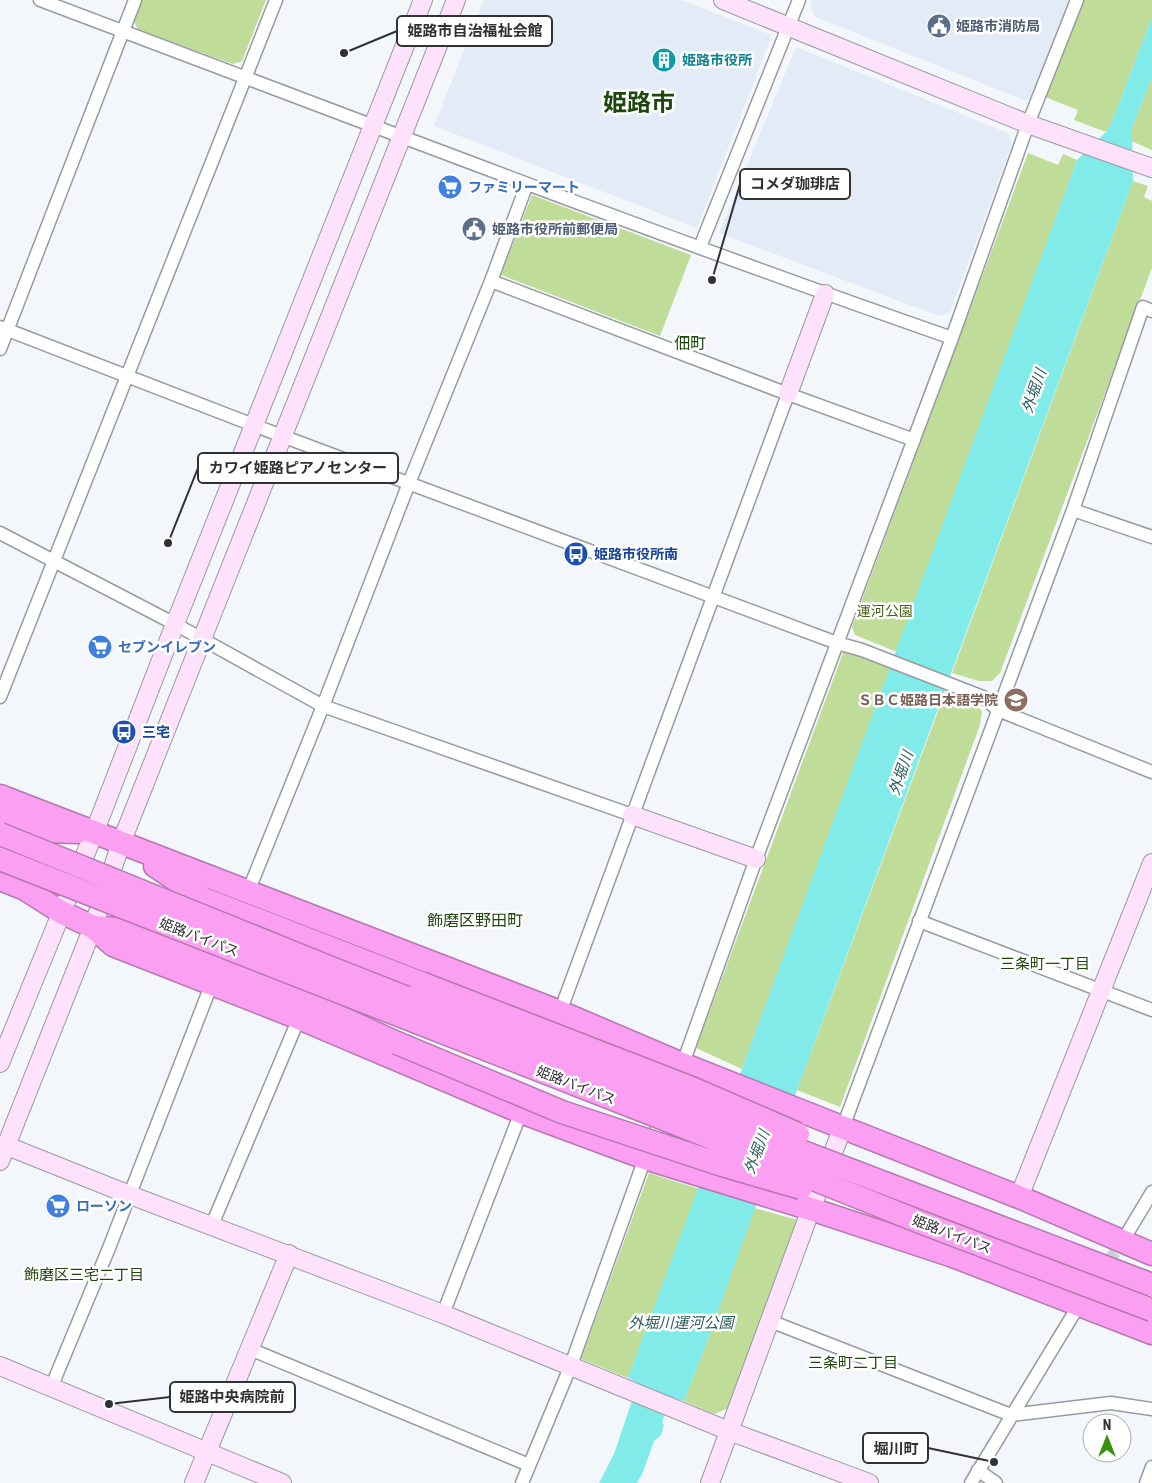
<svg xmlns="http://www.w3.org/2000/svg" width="1152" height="1483" font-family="'Roboto Condensed','Noto Sans JP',sans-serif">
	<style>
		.built { fill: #e2ebf6 }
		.green { fill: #bfdc98 }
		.water { fill: #81ebea }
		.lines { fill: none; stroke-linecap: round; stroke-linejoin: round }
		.street-tunnel { stroke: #cccfd4; stroke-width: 12; stroke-dasharray: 12 6; stroke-linecap: butt }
		.street-casing { stroke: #979ba0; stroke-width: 15 }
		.secondary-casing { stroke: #979ba0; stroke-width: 20 }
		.highway-casing { stroke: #b378ae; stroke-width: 25 }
		.street { stroke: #fff; stroke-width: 12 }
		.secondary { stroke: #fee2fb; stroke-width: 18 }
		.highway { stroke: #fa9ff1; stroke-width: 22 }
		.highway-bridge-casing { stroke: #b378ae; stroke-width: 25; stroke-linecap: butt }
		.highway-bridge { stroke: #fa9ff1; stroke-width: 22 }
		.labels { text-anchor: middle; stroke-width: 5; stroke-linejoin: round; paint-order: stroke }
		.service-label { font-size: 14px; font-weight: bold; fill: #4e5e75; stroke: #fff; text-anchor: start }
		.culture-label { font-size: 14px; font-weight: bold; fill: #0d838f; stroke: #fff; text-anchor: start }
		.shop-label { font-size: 14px; font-weight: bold; fill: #366cbe; stroke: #fff; text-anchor: start }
		.transit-label { font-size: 14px; font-weight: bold; fill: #164399; stroke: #fff; text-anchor: start }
		.park-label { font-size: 14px; fill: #486117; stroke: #fff }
		.education-label { font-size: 14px; font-weight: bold; fill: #785e54; stroke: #fff; text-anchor: end }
		.street-label { font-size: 14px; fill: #2f3133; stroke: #fff }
		.water-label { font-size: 15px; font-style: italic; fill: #2e5d5d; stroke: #fff }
		.neighbourhood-label { font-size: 15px; fill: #1d480d; stroke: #fff }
		.quarter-label { font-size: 16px; fill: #1d480d; stroke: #fff }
		.town-label { font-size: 24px; font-weight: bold; fill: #1d480d; stroke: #fff }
		.leader { fill: none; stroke: #2f3133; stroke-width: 2 }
		.callout-dot { fill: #2f3133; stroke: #fff; stroke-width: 2 }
		.callout { fill: #fff; stroke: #2f3133; stroke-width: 2 }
		.callout-label { font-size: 15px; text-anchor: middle; font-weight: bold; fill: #2f3133 }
	</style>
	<rect width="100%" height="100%" fill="#f3f7fc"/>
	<path class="built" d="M484,0h197l91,35 -75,193 -263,-102z
		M811,0h258l-37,96 -6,5 -211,-84 -5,-13z
		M796,47l212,86 4,11 -62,169 -11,3 -220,-83z"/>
	<path class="green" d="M142,0h124l-24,61 -9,3 -95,-34 -4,-9z
		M1083,0h69v17l-40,105 -6,10 -32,-12 4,-10 -33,-13z
		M1152,77v73l-21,-9 1,-13z
		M1028,153l30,12 5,-11 14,6 -180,492 -42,-17 -3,-8z
		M1133,181l15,5 -4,11 8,4v67l-152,405 -8,8h-13l-27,-8z
		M532,195l159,60 -31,81 -159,-61z
		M855,652l36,14 -149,403 -46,-21 147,-395z
		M947,687l24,10 11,15 -2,13 -140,382 -43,-17z
		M649,1173l50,16 -71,189 -47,-19z
		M754,1208l44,12 -69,188 -15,6 -30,-13 25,-64z"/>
	<path class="water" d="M1152,17v60l-20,51 1,53 -336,909 -88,247 -25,64 -13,-4 -9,25 2,3 -3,10 -7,6 -11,31 -6,11h-38l15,-29 24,-71 -10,-5 449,-1218 29,-28 6,-10z"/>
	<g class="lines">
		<path class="street-tunnel" d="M1088,1292l34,-50"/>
		<defs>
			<path id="street" d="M40,0c303,114 605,231 912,338
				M700,247l99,-247
				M491,281l297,113 126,46
				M0,327l282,109 555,207 25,7 121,47 15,13 154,62
				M0,349l135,-349
				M1073,510l79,27
				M0,533l175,91 148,82 309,109
				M0,697l276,-697
				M248,892l75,-186 86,-223 82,-202 36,-97
				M919,921l233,89
				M560,1012l228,-618
				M681,1069l75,-210 196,-521 76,-214 49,-124
				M843,1127l230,-617 70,-203 9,4
				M212,1225l87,-207
				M1122,1242l30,-50
				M443,1314l78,-202
				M770,1321l241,94 100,-12 41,6
				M250,1349l279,116
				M51,1388l58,-140 103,-265
				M978,1470l18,13
				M522,1483l49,-118 74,-207 18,-45
				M971,1483l108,-178
				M1146,1483l6,-16"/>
			<path id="secondary" d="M723,0l305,124 124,44
				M788,394l37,-100
				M632,815l124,44
				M0,1063l94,-230 81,-209 248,-624
				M7,1146l123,49 313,119 286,117 140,52
				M0,1161l93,-234 28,-84 335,-843
				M1019,1197l133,-334
				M0,1366l282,117
				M194,1483l95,-229
				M710,1483l101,-274 32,-82"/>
			<path id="highway" d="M0,796l560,216 122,52 337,133 133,57
				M0,814l45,17 33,1
				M155,866l49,33 217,84
				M0,879l25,10 36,23 32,15 20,18 186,73 222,94 124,46 166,51 142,47 199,77
				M93,927l23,2 123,42 158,72"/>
		</defs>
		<use href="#street" class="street-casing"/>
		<use href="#secondary" class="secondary-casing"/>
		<use href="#highway" class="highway-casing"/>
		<use href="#street" class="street"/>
		<use href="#secondary" class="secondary"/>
		<use href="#highway" class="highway"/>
		<defs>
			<path id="highway-bridge" d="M0,834l331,134 328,129 493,188
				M0,859l672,263 248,100 232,88
				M421,983l273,106 104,45
				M397,1043l165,69 160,53 79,23"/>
		</defs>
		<use href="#highway-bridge" class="highway-bridge-casing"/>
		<use href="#highway-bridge" class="highway-bridge"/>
	</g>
	<defs>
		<symbol id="civic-disc" viewBox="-11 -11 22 22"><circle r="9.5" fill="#5c6f8a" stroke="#fff"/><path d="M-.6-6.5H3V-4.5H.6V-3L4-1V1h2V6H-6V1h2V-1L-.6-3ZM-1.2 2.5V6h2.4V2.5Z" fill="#fff"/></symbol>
		<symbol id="building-disc" viewBox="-11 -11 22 22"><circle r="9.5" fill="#0f9aa8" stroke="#fff"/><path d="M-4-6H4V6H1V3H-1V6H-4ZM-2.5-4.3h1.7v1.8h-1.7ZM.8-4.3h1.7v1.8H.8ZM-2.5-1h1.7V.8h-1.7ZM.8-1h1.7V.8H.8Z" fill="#fff"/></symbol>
		<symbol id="supermarket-disc" viewBox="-11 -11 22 22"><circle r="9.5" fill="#3f7fe0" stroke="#fff"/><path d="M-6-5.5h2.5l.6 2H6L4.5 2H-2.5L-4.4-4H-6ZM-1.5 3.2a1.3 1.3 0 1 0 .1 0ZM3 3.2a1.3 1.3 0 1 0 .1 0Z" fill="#fff"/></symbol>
		<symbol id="bus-disc" viewBox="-11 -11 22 22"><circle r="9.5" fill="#1a4fb4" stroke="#fff"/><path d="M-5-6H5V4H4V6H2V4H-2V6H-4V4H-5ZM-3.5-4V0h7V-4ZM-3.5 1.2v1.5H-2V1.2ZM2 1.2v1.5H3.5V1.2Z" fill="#fff"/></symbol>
		<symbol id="school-disc" viewBox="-11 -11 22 22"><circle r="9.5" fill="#8d6e63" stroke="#fff"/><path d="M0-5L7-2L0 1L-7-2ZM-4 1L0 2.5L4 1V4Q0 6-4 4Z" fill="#fff"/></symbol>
	</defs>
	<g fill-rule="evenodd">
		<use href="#civic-disc" x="925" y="12" width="28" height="28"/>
		<use href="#building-disc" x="650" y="46" width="28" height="28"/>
		<use href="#supermarket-disc" x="436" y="173" width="28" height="28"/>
		<use href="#civic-disc" x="460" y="215" width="28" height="28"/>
		<use href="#bus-disc" x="562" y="540" width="28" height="28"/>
		<use href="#supermarket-disc" x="86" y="633" width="28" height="28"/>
		<use href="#school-disc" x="1002" y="686" width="28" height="28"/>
		<use href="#bus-disc" x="110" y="718" width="28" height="28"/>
		<use href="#supermarket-disc" x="44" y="1192" width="28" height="28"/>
	</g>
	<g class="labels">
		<g class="service-label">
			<text x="956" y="31">姫路市消防局</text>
			<text x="492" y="234">姫路市役所前郵便局</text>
		</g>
		<g class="culture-label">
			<text x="682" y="65">姫路市役所</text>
		</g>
		<g class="shop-label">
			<text x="468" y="192">ファミリーマート</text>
			<text x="118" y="652">セブンイレブン</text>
			<text x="76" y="1211">ローソン</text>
		</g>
		<g class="transit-label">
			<text x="594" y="559">姫路市役所南</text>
			<text x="142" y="737">三宅</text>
		</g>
		<g class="park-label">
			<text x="885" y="616">運河公園</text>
		</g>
		<g class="education-label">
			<text x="998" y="705">ＳＢＣ姫路日本語学院</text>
		</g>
		<g class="street-label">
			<text transform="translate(199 937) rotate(21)" y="5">姫路バイパス</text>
			<text transform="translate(576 1085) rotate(21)" y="5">姫路バイパス</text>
			<text transform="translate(952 1234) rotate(21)" y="5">姫路バイパス</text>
		</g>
		<g class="water-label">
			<text transform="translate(1034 391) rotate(-71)" y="5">外堀川</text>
			<text transform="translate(901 773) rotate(-71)" y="5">外堀川</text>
			<text transform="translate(757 1152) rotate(-69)" y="5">外堀川</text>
			<text x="681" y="1328">外堀川運河公園</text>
		</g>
		<g class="neighbourhood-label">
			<text x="1045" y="969">三条町一丁目</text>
			<text x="84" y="1280">飾磨区三宅二丁目</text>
			<text x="853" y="1368">三条町二丁目</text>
		</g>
		<g class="quarter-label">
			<text x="690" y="349">佃町</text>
			<text x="475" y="926">飾磨区野田町</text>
		</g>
		<g class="town-label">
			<text x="639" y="111">姫路市</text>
		</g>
	</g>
	<path class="leader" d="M344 53L397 31M712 280L740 184M168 543L198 468M109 1404L170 1397M994 1462L928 1448"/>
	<g class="callout-dot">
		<circle cx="344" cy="53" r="5"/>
		<circle cx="712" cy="280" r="5"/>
		<circle cx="168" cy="543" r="5"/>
		<circle cx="109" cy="1404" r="5"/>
		<circle cx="994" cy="1462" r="5"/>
	</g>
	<g class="callout">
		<rect x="397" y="16" width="155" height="30" rx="5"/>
		<rect x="740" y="169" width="110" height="30" rx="5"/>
		<rect x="198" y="453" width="200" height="30" rx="5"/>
		<rect x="170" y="1382" width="125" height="30" rx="5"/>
		<rect x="863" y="1433" width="65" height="30" rx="5"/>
	</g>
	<g class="callout-label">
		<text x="475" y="36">姫路市自治福祉会館</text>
		<text x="795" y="189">コメダ珈琲店</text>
		<text x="298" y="473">カワイ姫路ピアノセンター</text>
		<text x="232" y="1402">姫路中央病院前</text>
		<text x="896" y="1454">堀川町</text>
	</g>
	<g transform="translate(1107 1438)"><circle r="24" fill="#ffffff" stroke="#acadad"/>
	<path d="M0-4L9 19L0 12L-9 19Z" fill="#37930a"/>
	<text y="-8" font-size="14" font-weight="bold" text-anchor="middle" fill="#2f3133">N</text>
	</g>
</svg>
